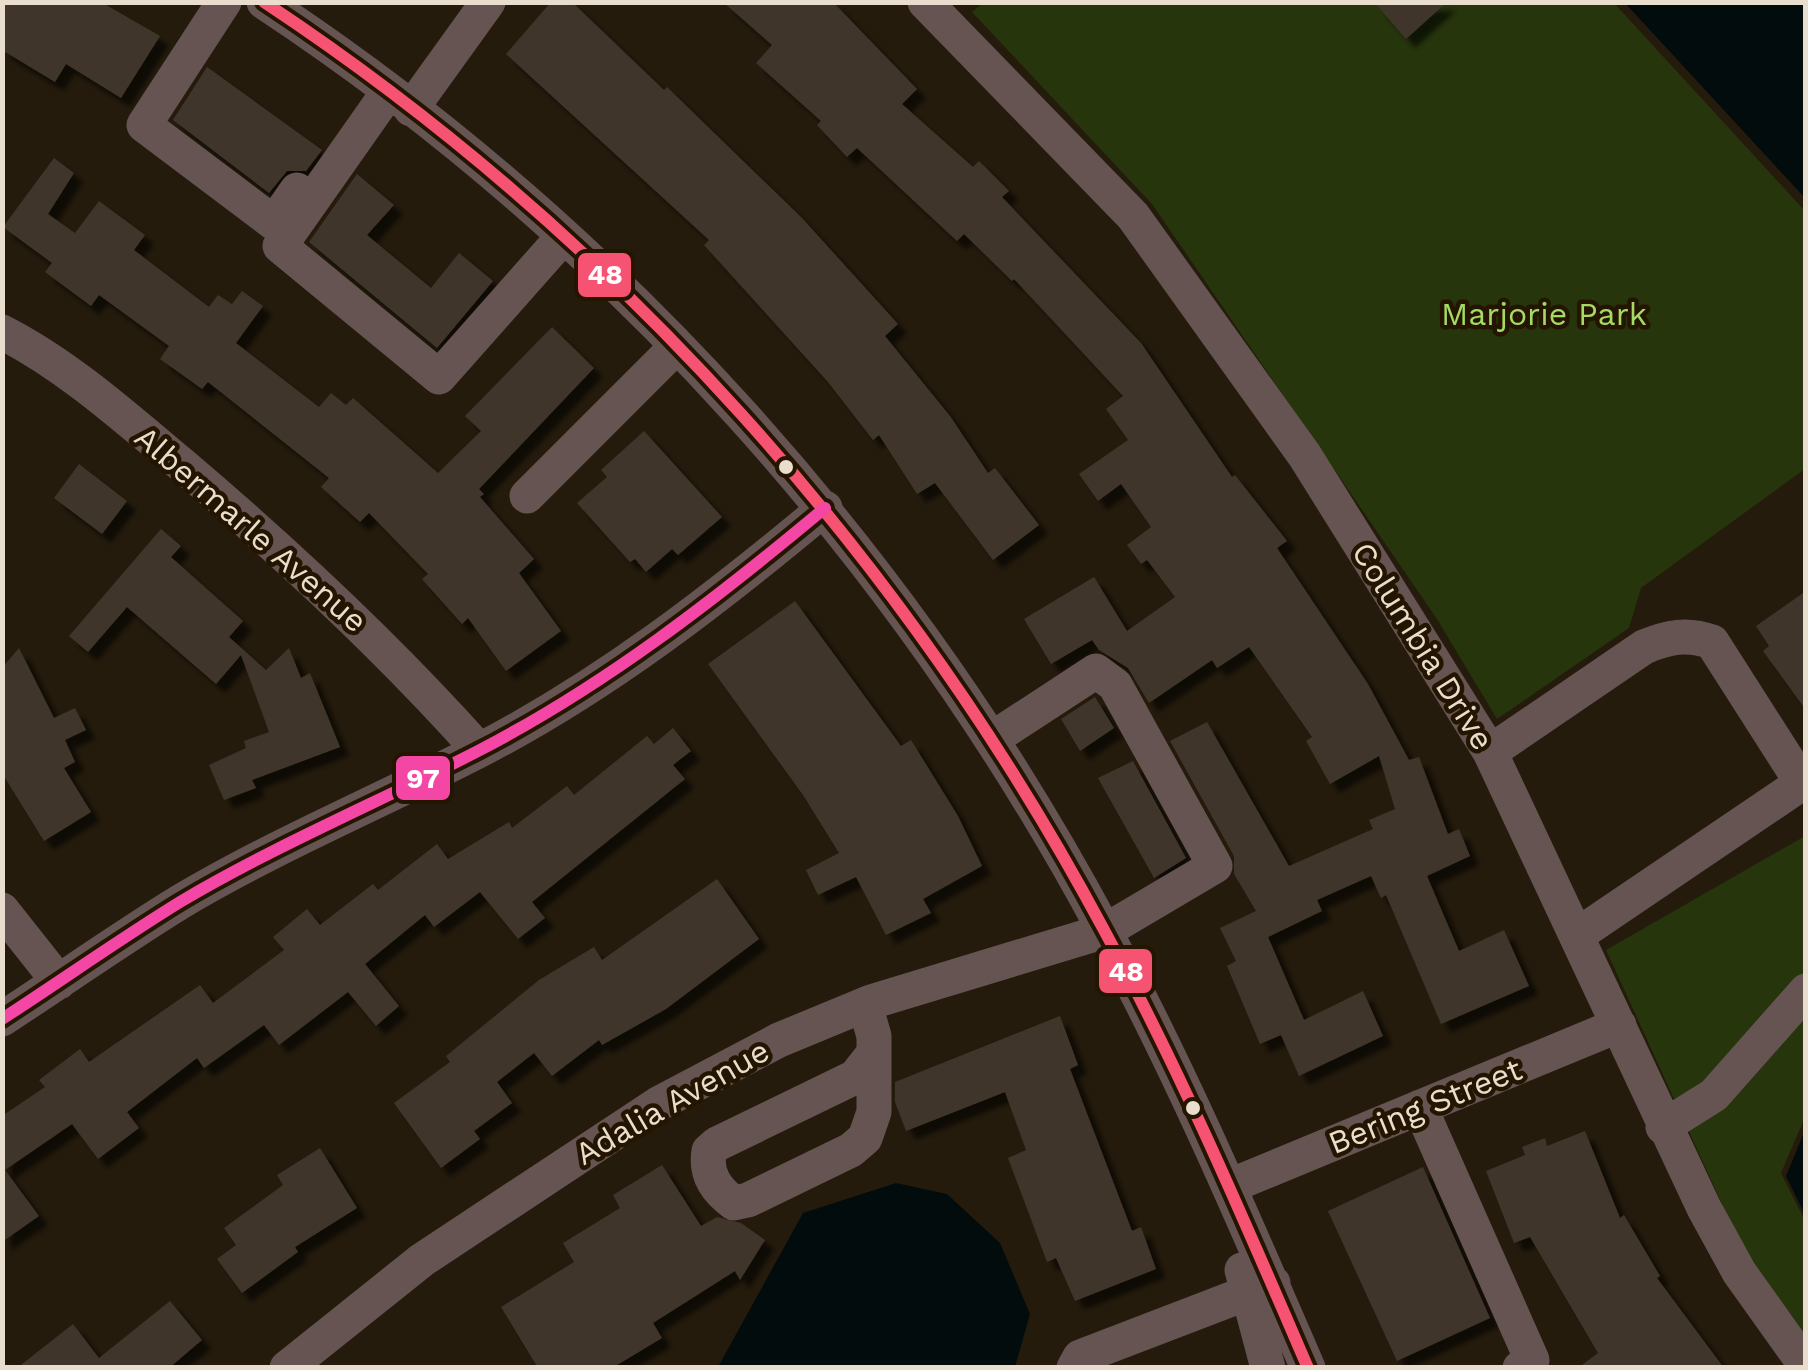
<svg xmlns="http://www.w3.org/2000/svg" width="1808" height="1370" font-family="'Work Sans',sans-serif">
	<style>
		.green { fill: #26350c }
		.water { fill: #030c0d }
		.building { fill: #3f362b; filter: url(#shadow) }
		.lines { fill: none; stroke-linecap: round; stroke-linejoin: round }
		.minor { stroke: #665452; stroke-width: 35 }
		.bus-1-casing { stroke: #241500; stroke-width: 20 }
		.bus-2-casing { stroke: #241500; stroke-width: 20 }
		.bus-1 { stroke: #f65372; stroke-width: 12 }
		.bus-2 { stroke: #f346a5; stroke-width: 12 }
		.bus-dot { fill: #e9dece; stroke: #241500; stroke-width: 4 }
		.labels { text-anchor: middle; stroke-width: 9; stroke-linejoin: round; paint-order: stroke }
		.park-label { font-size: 32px; fill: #a5da65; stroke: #241500 }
		.street-label { font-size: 32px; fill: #e9dece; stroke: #241500 }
		.line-badge { stroke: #241500; stroke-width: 4 }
		.badge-label { font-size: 28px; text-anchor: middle; font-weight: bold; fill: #fff }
	</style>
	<defs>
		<filter id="shadow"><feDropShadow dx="9" dy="9" stdDeviation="2.5" flood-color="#0009"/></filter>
	</defs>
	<rect width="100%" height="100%" fill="#241b0c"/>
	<path class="green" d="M984,2l630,1 191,208v258l-164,119 -12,40 -132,91 -60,-100 -285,-415 -180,-192z
		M1805,836v281l-24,56 24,48v115l-55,-71 -144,-315z"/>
	<path class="water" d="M1625,3h180v195z
		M1805,1130v85l-19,-39z
		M896,1183l51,11 53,49 30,71 -15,53h-297l85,-154z"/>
	<path class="building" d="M2,2h99l59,34 -39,62 -55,-34 -11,18 -53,-32z
		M551,2h21l92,88 3,-3 135,131 96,106 -13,12 65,80 38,57 7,-5 44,57 -46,35 -58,-77 -18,11 -38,-59 -6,5 -45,-58 -124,-137 5,-5 -203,-186z
		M723,2h110l84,87 -15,15 71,63 6,-6 30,30 -7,6 139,146 91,134 3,-2 52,66 -10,7 91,136 41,76 10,-3 29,77 11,-5 11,27 -43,20 32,75 45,-21 25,56 -88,38 -55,-129 -5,3 -10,-22 -54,24 5,11 -54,26 36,83 59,-29 20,45 -84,40 -18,-41 -21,9 -33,-78 9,-5 -16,-33 36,-17 -22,-37v-18l-64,-115 37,-19 82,144 84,-37 -4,-9 26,-11 -16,-53 -49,28 -24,-43 6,-4 -63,-90 -32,21 -5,-8 -63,43 -21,-35 -29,-18 -7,-10 -41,24 -27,-45 70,-42 33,54 48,-34 -28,-37 -6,4 -14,-19 24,-18 -30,-43 -23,17 -19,-27 49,-34 -22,-31 17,-13 -109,-117 -2,2 -48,-47 -7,7 -100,-93 -10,9 -30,-32 4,-4 -65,-58 16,-18z
		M1374,2h73l-41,37z
		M207,67l115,83 -16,21h-19l-18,22 -96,-73z
		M54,158l20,15 -26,41 27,19 24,-32 46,34 -11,15 75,57 9,-12 14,9 10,-13 21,15 -27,37 83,64 12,-14 15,12 7,-7 85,75 43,-42 -16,-15 87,-89 42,41 -115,121 5,5 -4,3 54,62 -15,14 42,58 -55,40 -38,-53 -6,6 -40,-45 6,-5 -59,-61 -9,9 -39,-35 8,-9 -121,-96 -6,7 -42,-30 9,-13 -70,-51 -8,11 -46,-34 7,-9 -49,-36z
		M357,174l37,31 -27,30 64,53 28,-35 34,28 -56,67 -128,-106z
		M644,431l78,86 -44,38 -6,-6 -26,23 -11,-13 -5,3 -53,-59 30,-26 -6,-7z
		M79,464l48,37 -25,33 -48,-36z
		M161,529l20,17 -10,11 72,64 -14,16 37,33 23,-22 12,30 9,-5 30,74 -88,33 4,8 -32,12 -15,-35 37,-17 -2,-7 25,-9 -28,-77 -25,29 -89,-77 -39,45 -19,-16z
		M1806,591v119l-43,-59 6,-5 -13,-20z
		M795,601l106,145 10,-6 47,76 24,50 -59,33 8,14 -45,22 -30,-58 -38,18 -12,-25 33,-17 -36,-58 -95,-131z
		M19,648l35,70 21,-10 11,22 -21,10 10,22 -11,6 27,44 -47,29 -42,-68v-105z
		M1095,697l19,31 -34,23 -19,-32z
		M673,728l18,23 -18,14 12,14 -153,123 13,16 -27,21 -38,-47 -46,35 -9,-12 -60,49 34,42 -23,20 -28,-34 -69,53 -15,-20 -60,43 -7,-10 -70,54 12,16 -41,31 -26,-35 -67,46 34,46 -37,26v-126l43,-29 -6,-7 41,-31 9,13 111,-77 13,18 71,-53 -11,-13 34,-28 13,16 53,-41 5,6 59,-46 11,15 61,-37 3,6 55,-42 7,9 73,-59 7,8z
		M1133,761l53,97 -32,20 -56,-100z
		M717,879l42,60 -93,70 -64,36 -3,-5 -47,36 -18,-23 -37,29 15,21 -38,28 6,8 -39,29 -47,-65 56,-41 -4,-6 93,-76 55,-33 8,13z
		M1060,1016l18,49 -8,4 62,162 9,-4 15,42 -81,32 -19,-43 -9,4 -39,-104 18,-8 -21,-58 -99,39 -11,-29v-20z
		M1585,1131l35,87 4,-3 36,61 -3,2 67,90h-146l20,-15 -68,-116 -16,6 -28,-72 39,-16 -3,-8 23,-9 2,8z
		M320,1148l37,60 -62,39 3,5 -56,41 -25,-34 19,-14 -12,-17 59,-43 -6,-10z
		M662,1165l39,61 16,-9 24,6 24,17 -25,40 -5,-9 -82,52 9,15 -50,30h-74l-37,-61 73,-45 -11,-19 57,-35 -7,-13z
		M1423,1167l67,151 -93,43 -69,-150z
		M170,1301l32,39 -33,28h-152l56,-44 26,34z"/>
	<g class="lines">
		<path class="minor" d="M224,2l-80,123 130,98 23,-33
			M264,2c351,232 642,558 840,928 77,142 140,290 204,438
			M925,2l208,214 172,240 185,296 214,456 35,64 67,94
			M389,91l-109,155 159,131 124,-140
			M411,109l77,-107
			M2,332c65,33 124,86 179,132 106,90 206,183 298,286
			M527,496l149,-149
			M1490,752l154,-105c24,-10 43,-14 68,-5l90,141 -223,151
			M2,910l57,72
			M865,1005l9,31v76l-9,26 -14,12 -103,50 -14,3c-18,-13 -29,-29 -25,-52l8,-7 138,-67 15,-19
			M2,1019c60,-39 118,-80 178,-117 96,-57 199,-100 298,-151 126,-65 238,-152 347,-243
			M1420,1107l112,253 -12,8
			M1663,1127l51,-32 92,-104
			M1230,1186l389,-161
			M1242,1270l26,98
			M287,1368l135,-108 236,-156 121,-64 92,-38 234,-71 110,-65 -100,-181 -19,-14 -104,68
			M1074,1368l6,-11 193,-74"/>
		<defs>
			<path id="bus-1" d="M264,2c351,232 642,558 840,928 77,142 140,290 204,438"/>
			<path id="bus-2" d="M2,1019c60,-39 118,-80 178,-117 96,-57 199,-100 298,-151 126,-65 238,-152 347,-243"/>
		</defs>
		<use href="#bus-1" class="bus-1-casing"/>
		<use href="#bus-2" class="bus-2-casing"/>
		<use href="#bus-1" class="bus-1"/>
		<use href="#bus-2" class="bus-2"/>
	</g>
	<g class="bus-dot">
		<circle cx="786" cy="467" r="9"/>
		<circle cx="1193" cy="1108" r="9"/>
	</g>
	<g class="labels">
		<g class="park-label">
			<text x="1544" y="325">Marjorie Park</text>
		</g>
		<g class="street-label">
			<text transform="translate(251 529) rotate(41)" y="11">Albermarle Avenue</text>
			<text transform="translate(1423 646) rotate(58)" y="11">Columbia Drive</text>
			<text transform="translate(672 1102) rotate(-30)" y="11">Adalia Avenue</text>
			<text transform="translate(1425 1106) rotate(-22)" y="11">Bering Street</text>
		</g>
	</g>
	<g class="line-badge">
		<rect x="576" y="251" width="57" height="48" rx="10" fill="#f65372"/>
		<rect x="394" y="754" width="58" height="48" rx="10" fill="#f346a5"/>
		<rect x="1097" y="947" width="57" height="48" rx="10" fill="#f65372"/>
	</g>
	<g class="badge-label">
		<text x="605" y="284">48</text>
		<text x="423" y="788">97</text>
		<text x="1126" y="981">48</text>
	</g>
	<rect width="1808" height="1370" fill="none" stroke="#e9dece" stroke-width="10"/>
</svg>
